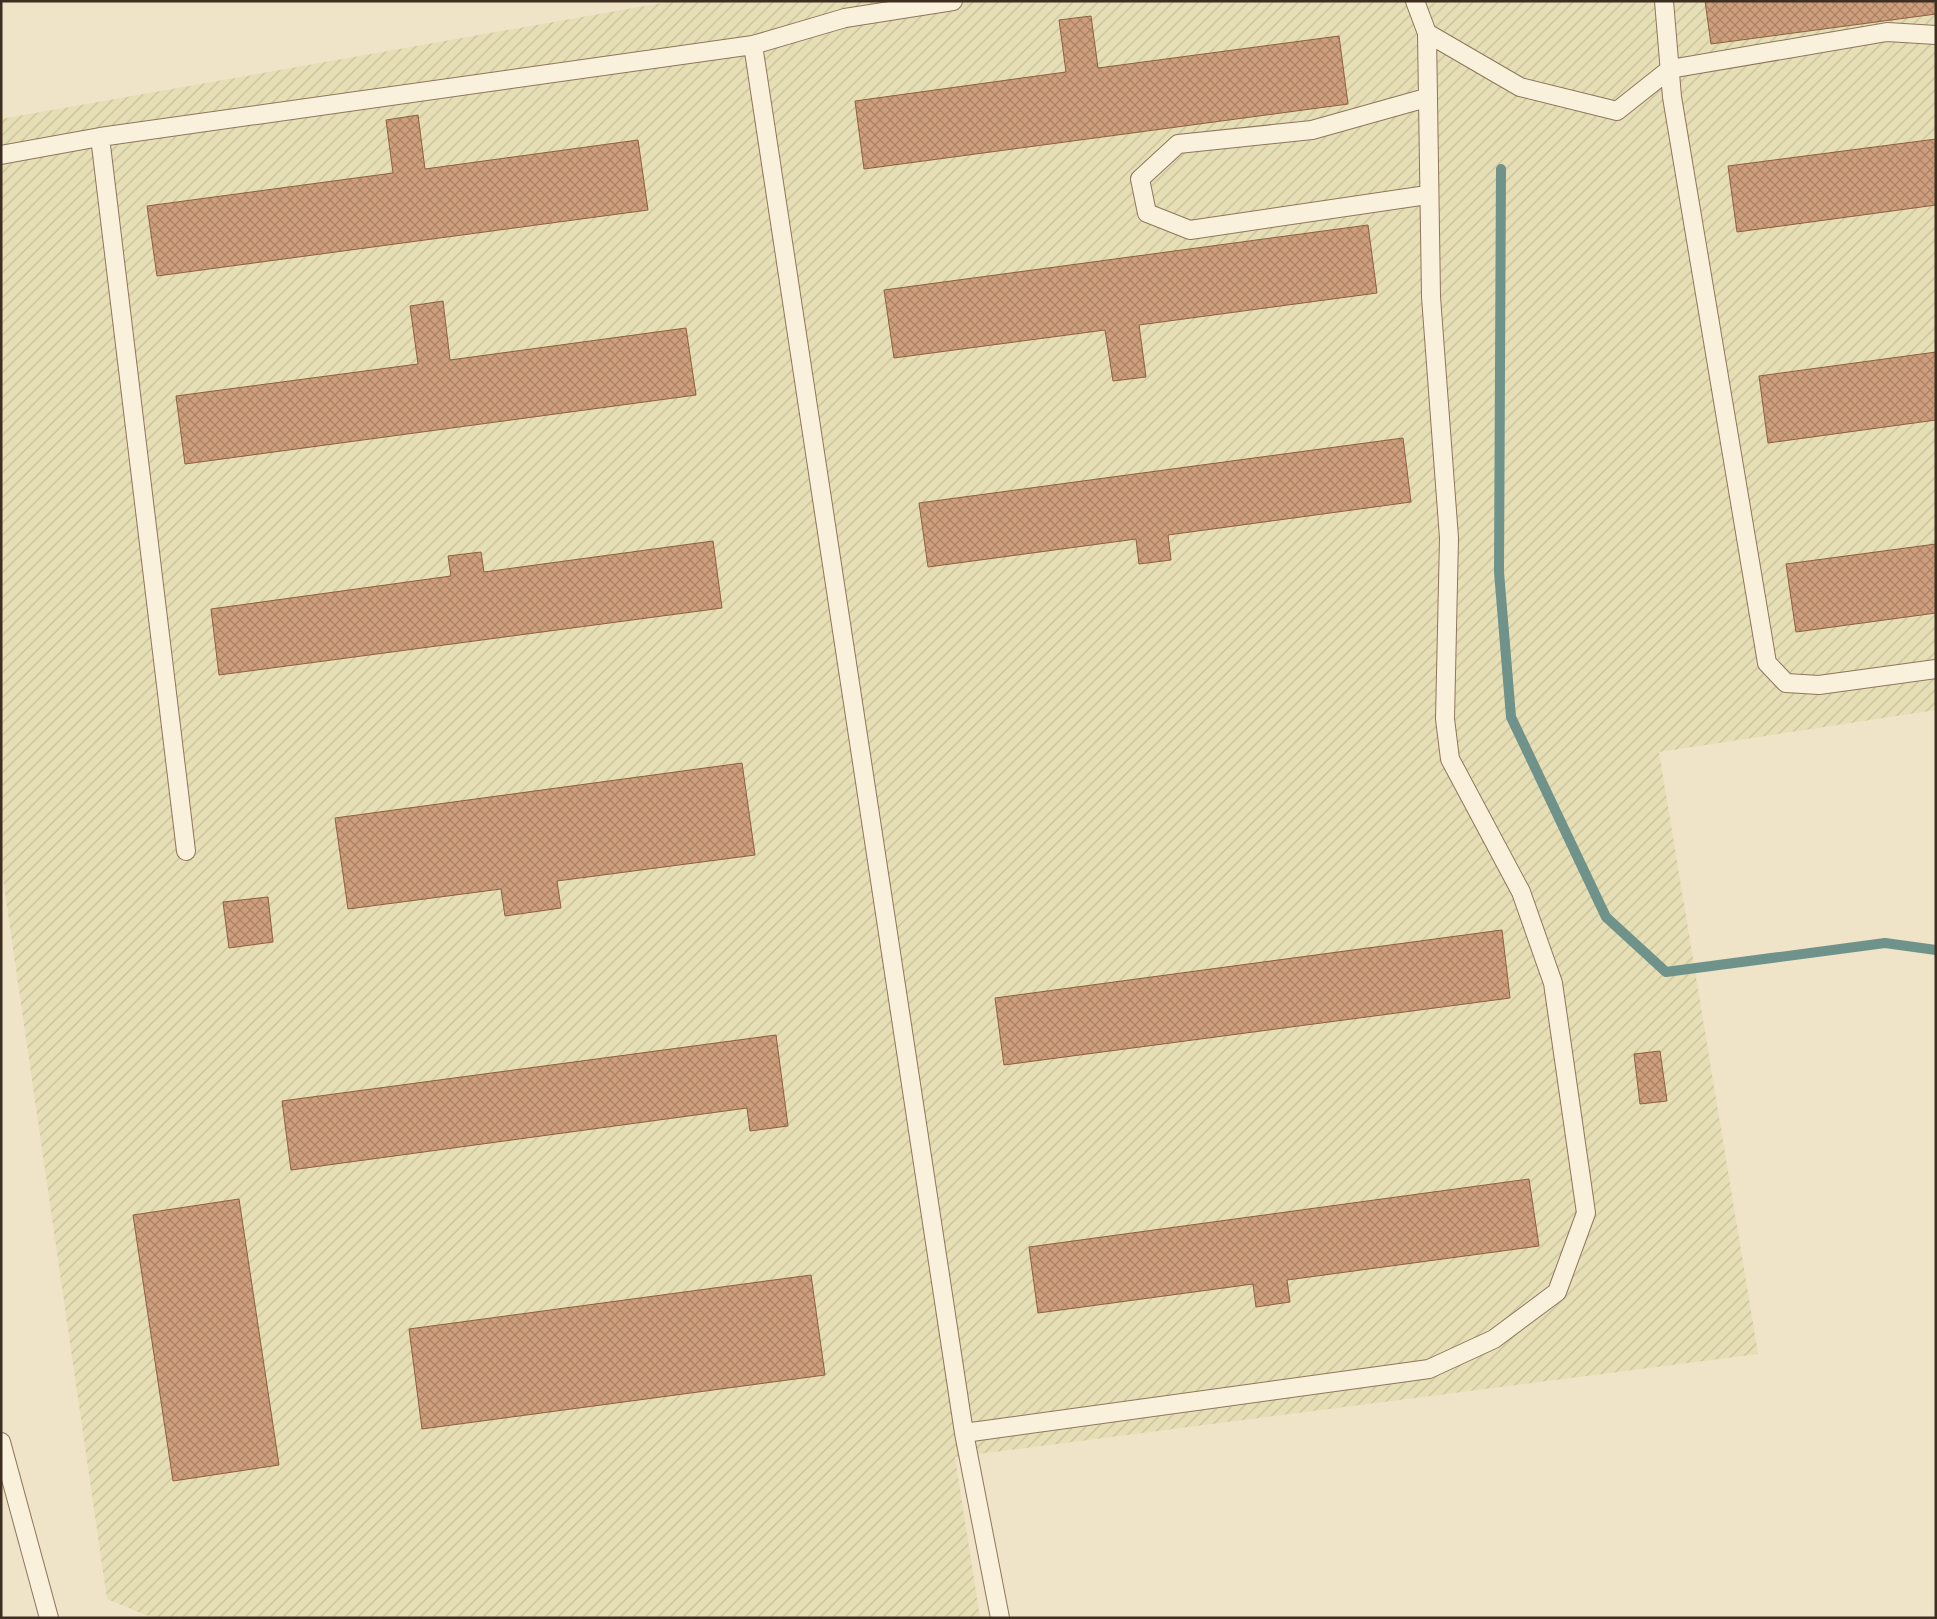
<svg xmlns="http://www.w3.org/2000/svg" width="1937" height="1619" font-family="Spectral,serif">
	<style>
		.farmland { fill: url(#farmland-furrows) }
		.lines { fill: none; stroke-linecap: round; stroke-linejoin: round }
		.stream { stroke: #6f938a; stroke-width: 10 }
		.building { fill: url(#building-cross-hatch); stroke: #8d5f41 }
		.lane-casing { stroke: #8d765c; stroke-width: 20 }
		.lane { stroke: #faf1dc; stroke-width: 18 }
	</style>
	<defs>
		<pattern id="farmland-furrows" width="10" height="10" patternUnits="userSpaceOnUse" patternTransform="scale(1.25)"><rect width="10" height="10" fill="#e6deb5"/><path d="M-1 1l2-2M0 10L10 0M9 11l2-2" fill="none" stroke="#c6bf9b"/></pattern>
		<pattern id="building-cross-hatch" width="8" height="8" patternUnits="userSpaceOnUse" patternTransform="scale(1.25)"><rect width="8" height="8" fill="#cf9f7d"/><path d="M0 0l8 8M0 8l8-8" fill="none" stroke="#a98266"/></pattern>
	</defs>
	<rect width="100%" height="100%" fill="#f0e4c8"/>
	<path class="farmland" d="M673,1h1263v709l-277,42 99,602 -803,103 25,161h-827l-46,-19 -106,-734v-746z"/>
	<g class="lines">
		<path class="stream" d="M1501,169l-2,403 12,145 95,200 60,55 219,-29 51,7"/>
	</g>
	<path class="building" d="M1705,1h231v13l-225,30z
		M1091,16l7,52 241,-32 9,68 -484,65 -9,-68 211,-29 -7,-52z
		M418,115l7,54 213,-29 10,70 -491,66 -10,-70 246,-33 -7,-53z
		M1936,139v66l-199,27 -9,-66z
		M1368,225l9,68 -238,32 7,52 -33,4 -8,-51 -211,28 -10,-68z
		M443,301l7,59 236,-32 10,67 -511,69 -9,-68 242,-32 -8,-58z
		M1936,352v68l-168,23 -9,-67z
		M1403,438l8,64 -243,33 3,25 -32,4 -3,-25 -208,28 -9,-64z
		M713,541l9,67 -503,67 -8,-66 240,-33 -3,-20 33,-4 3,20z
		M1936,544v69l-140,19 -10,-68z
		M742,763l13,92 -198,26 4,27 -56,8 -4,-27 -153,20 -13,-91z
		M268,897l5,45 -44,6 -6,-46z
		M1502,930l8,68 -506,67 -9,-67z
		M776,1035l12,91 -38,5 -3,-23 -456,62 -9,-69z
		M1660,1051l7,50 -27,3 -6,-50z
		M1529,1179l10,67 -252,34 3,22 -34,5 -3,-23 -215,29 -9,-66z
		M239,1199l40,266 -106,16 -40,-266z
		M811,1275l14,100 -403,54 -13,-100z"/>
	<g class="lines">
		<defs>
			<path id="lane" d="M1415,1l12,32 93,54 97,24 53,-42 217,-37 49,3
				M1664,1l8,96 95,566 19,20 33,2 117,-16
				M753,45l211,1388 36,185
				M1426,98l-114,32 -134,14 -38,35 7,34 43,17 237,-35
				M100,137l86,714
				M1,155l99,-18 653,-92 92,-27 108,-17
				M964,1433l465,-64 65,-30 63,-47 29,-79 -33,-230 -32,-91 -71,-133 -5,-40 4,-181 -18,-241 -4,-264
				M1,1442l48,176"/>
		</defs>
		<use href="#lane" class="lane-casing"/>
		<use href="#lane" class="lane"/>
	</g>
	<rect width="1937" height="1619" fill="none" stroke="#3d2e20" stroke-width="5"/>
</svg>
